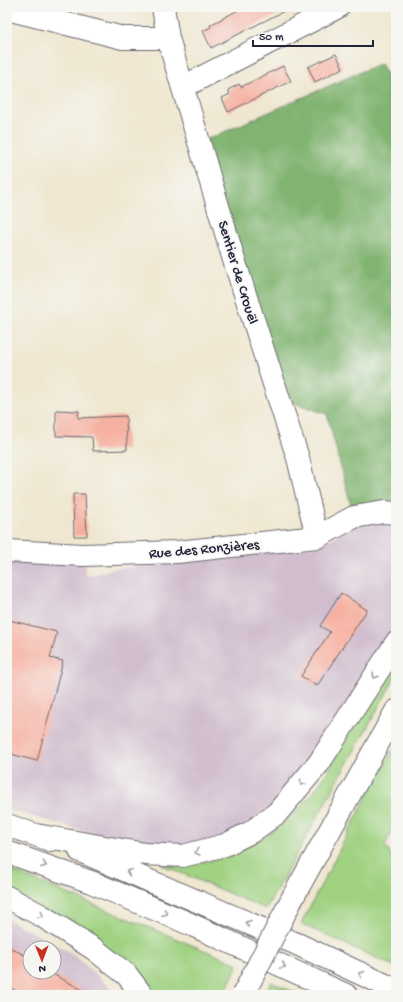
<svg xmlns="http://www.w3.org/2000/svg" width="403" height="1002" font-family="'Gochi Hand',sans-serif">
	<style>
		.industrial { fill: #d0bdce; fill-rule: evenodd }
		.green { fill: #a0d282; stroke: #617a5e }
		.forest { fill: #80b470; stroke: #516b56 }
		.building { fill: #f6b0a1 }
		.lines { fill: none; stroke-linecap: round; stroke-linejoin: round }
		.minor-casing { stroke: #6a676f; stroke-width: 24 }
		.highway-casing { stroke: #6a676f; stroke-width: 24 }
		.minor { stroke: #fff; stroke-width: 22 }
		.highway { stroke: #fff; stroke-width: 22 }
		.highway-bridge-casing { stroke: #6a676f; stroke-width: 24; stroke-linecap: butt }
		.highway-bridge { stroke: #fff; stroke-width: 22 }
		.oneway { stroke: #9c9ca7 }
		.labels { text-anchor: middle; stroke-width: 3.5; stroke-linejoin: round; paint-order: stroke }
		.street-label { font-size: 15px; fill: #22223b; stroke: #f6f6f2 }
	</style>
	<rect width="100%" height="100%" fill="#f6f6f2"/>
	<filter id="ink" filterUnits="userSpaceOnUse"><feTurbulence type="fractalNoise" baseFrequency=".025" numOctaves="2"/><feDisplacementMap in="SourceGraphic" scale="8" xChannelSelector="R" yChannelSelector="G"/><feConvolveMatrix kernelMatrix="1 2 1 2 8 2 1 2 1" color-interpolation-filters="sRGB"/></filter>
	<filter id="wash" filterUnits="userSpaceOnUse"><feTurbulence type="fractalNoise" baseFrequency=".012" numOctaves="4" result="noise"/><feDisplacementMap in="SourceGraphic" scale="16" xChannelSelector="R" yChannelSelector="G"/><feGaussianBlur stdDeviation="0.9" result="paint"/><feColorMatrix in="noise" values="0 0 0 0 0 0 0 0 0 0 0 0 0 0 0 0 0 1.4 0 .05"/><feComposite in="paint" operator="in"/></filter>
	<g filter="url(#wash)">
		<rect width="100%" height="100%" fill="#efe7d0"/>
		<path class="industrial" d="M396,519v110l-64,100 -60,78 -48,31 -77,12 -140,-41v-268l76,14 3,21 28,-7 204,-23 39,-22z
			M7,919l66,35 45,41h-111zM30,948h24v24h-24z"/>
		<path class="green" d="M396,660v16l-130,233 -104,-44c12,-1 24,0 36,-2 51,-8 100,-44 127,-87 6,-9 10,-20 15,-30 17,-29 38,-58 56,-86z
			M396,745v78l-11,22 11,19v103l-95,-43 72,-139z
			M7,869l231,95 -14,31h-73l-144,-106z
			M271,982l30,13h-36z"/>
		<path class="forest" d="M381,63l15,33v417l-42,4 -27,-103 -48,-16 -80,-255z"/>
		<g id="blocks">
			<path class="building" d="M244,7h48l-81,41 -8,-17 8,-4 -1,-2z
				M336,54l7,14 -28,14 -7,-15z
				M283,66l8,15 -63,31 -6,-14 8,-4 -2,-4 11,-6 2,3z
				M56,410l23,1 -1,7 48,-2 1,34 -34,1 -1,-14 -36,-1z
				M73,494h12l2,42h-13z
				M341,593l26,17 -50,76 -16,-10 29,-44 -10,-6z
				M9,620l48,12 -7,26 13,3 -26,100 -30,-8v-126z
				M7,946l23,12v14h19l43,23h-68l-17,-9z"/>
		</g>
	</g>
	<g filter="url(#ink)">
		<use href="#blocks" fill-opacity="0" stroke="#6a676f" stroke-width="1"/>
		<g class="lines">
			<defs>
				<path id="minor" d="M163,7l5,31 66,222 64,198 19,79
					M7,9l116,29h45
					M183,87l155,-80
					M7,551l76,4 94,-3 140,-15 37,-20 30,-5 12,1"/>
				<path id="highway" d="M7,825l43,15
					M36,835l109,19 38,2 42,-11 26,-13 26,-19 42,-50 77,-120
					M80,851l217,93 99,46
					M7,852l84,30 99,42 156,71
					M294,895l102,-184
					M7,897l35,19 52,33 33,26 15,20"/>
			</defs>
			<use href="#minor" class="minor-casing"/>
			<use href="#highway" class="highway-casing"/>
			<use href="#minor" class="minor"/>
			<use href="#highway" class="highway"/>
			<defs>
				<path id="highway-bridge" d="M243,995l51,-100"/>
			</defs>
			<use href="#highway-bridge" class="highway-bridge-casing"/>
			<use href="#highway-bridge" class="highway-bridge"/>
		</g>
		<defs><path id="oneway-chevron" d="M-2-3.5L2.5 0L-2 3.5" fill="none" stroke-width="1.6" stroke-linecap="round" stroke-linejoin="round"/></defs>
		<g class="oneway">
			<use href="#oneway-chevron" transform="translate(375 676) rotate(123)"/>
			<use href="#oneway-chevron" transform="translate(302 783) rotate(130)"/>
			<use href="#oneway-chevron" transform="translate(197 852) rotate(166)"/>
			<use href="#oneway-chevron" transform="translate(44 865) rotate(20)"/>
			<use href="#oneway-chevron" transform="translate(129 872) rotate(-157)"/>
			<use href="#oneway-chevron" transform="translate(165 913) rotate(23)"/>
			<use href="#oneway-chevron" transform="translate(41 915) rotate(30)"/>
			<use href="#oneway-chevron" transform="translate(248 923) rotate(-157)"/>
			<use href="#oneway-chevron" transform="translate(283 966) rotate(25)"/>
			<use href="#oneway-chevron" transform="translate(361 974) rotate(-155)"/>
		</g>
	</g>
	<g class="labels">
		<g class="street-label">
			<text transform="translate(239 272) rotate(73)" y="5">Sentier de Crouël</text>
			<text transform="translate(204 548) rotate(-5)" y="5">Rue des Ronzières</text>
		</g>
	</g>
	<rect width="403" height="1002" fill="none" stroke="#f6f6f2" stroke-width="24"/>
	<g transform="translate(42 960) rotate(179)"><circle r="19" fill="#f6f6f2" stroke="#a1a1a9"/>
	<path d="M0-3L7 15L0 10L-7 15Z" fill="#c8321e"/>
	<text y="-6" font-size="11" font-weight="bold" text-anchor="middle" fill="#22223b">N</text>
	</g>
	<path d="M253 40v6h120v-6" fill="none" stroke="#22223b" stroke-width="2"/>
	<text x="259" y="40" font-size="12" fill="#22223b" stroke="#f6f6f2" stroke-width="3" paint-order="stroke">50 m</text>
</svg>
